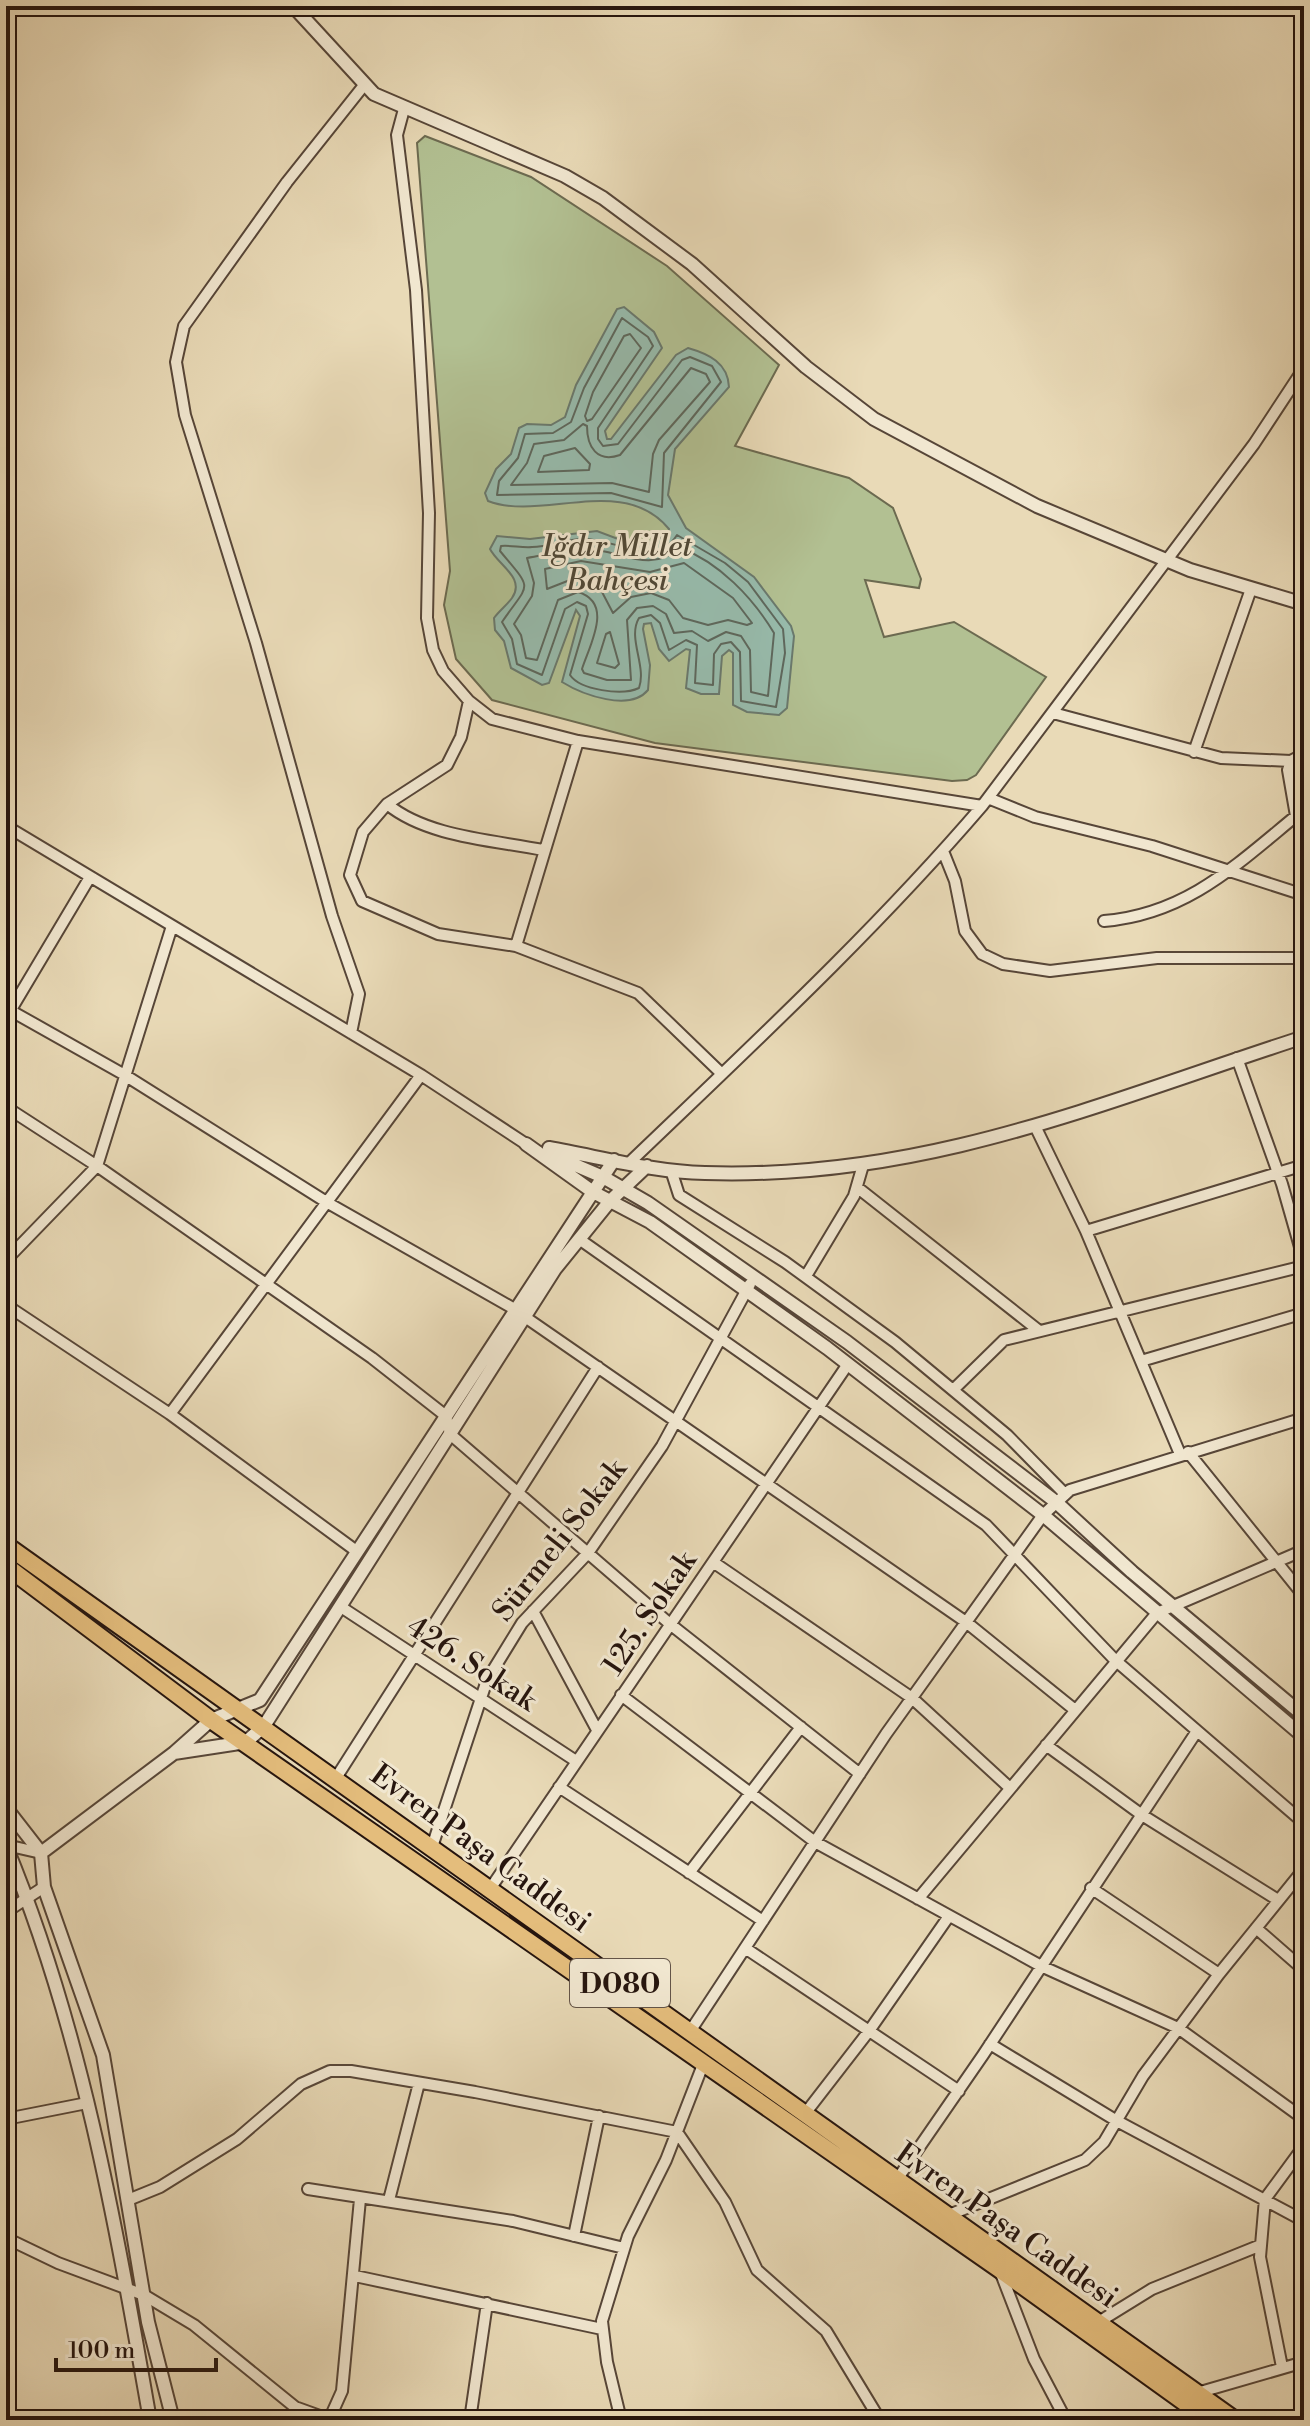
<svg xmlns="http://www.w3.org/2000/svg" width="1310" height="2426" font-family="'Libre Bodoni',serif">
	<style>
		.green { fill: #b2c092; stroke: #6c6a50; stroke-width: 2 }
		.water { fill: #97bbac; stroke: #6a796d; stroke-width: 2 }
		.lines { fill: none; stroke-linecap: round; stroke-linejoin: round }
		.shore { stroke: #5e685d; stroke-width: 2 }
		.minor-casing { stroke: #574638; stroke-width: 14 }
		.tertiary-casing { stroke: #574638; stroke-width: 16 }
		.trunk-casing { stroke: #26150e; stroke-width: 20 }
		.minor { stroke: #f1e7d0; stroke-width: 10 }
		.tertiary { stroke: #f1e7d0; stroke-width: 12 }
		.trunk { stroke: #e4bd7c; stroke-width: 16 }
		.labels { text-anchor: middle; stroke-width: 6; stroke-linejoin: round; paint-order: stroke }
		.shield { fill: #f1e7d0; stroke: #635448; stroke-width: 2 }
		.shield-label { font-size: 28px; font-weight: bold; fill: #26150e }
		.park-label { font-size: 30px; font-style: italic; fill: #504836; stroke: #f1e7d0 }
		.street-label { font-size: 30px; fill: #26150e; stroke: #f1e7d0 }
	</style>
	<rect width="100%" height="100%" fill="#e9dab7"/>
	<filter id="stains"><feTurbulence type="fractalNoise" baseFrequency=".0025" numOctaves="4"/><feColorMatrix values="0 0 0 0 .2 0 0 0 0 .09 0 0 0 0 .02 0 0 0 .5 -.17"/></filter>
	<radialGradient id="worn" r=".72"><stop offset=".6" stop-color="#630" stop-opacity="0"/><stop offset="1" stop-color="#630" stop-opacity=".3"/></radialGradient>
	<path class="green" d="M425,136l106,41 136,89 112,99 -44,81 114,32 44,30 28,71 -2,9 -54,-8 19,57 70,-15 92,55 -70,98 -9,5 -15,1 -297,-38 -163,-43 -36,-41 -12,-54 6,-34 -33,-428z"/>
	<path class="water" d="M624,307l30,25 8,16 -57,83 2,8h4l65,-84 12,-7c21,6 40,15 41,39l-54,62 -7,46 18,33 68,49 37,49 3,10 -7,72 -8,7 -32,-3 -14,-7v-52l-4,-3 -7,6 -3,38h-18l-15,-6 4,-38 -4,-1 -17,12 -10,-12 -8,-26 -7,1 -1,5 7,36 -2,25c-18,22 -65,5 -86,-8l18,-66 -4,-6 -27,73 -7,2 -31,-17 -7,-27 -9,-11 -1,-12c5,-7 13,-13 18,-20 14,-20 -14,-33 -22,-49l7,-13 33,3 67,-8 21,8 34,3 16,-8 1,-5c-46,-56 -127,-7 -181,-28l-3,-8 11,-24 15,-15 8,-26 8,-4 24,1 14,-8 11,-32 41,-76z"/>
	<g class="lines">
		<path class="shore" d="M622,318l26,19 5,9 -55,82v11l5,7 15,-2 64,-84 8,-3 22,9 9,16 -57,71 -2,54 -51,-14 -114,2 2,-14 19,-23 7,-24 28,-1 18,-11 13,-34z
			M630,334l11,14 -49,71 -5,2 -2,-5 8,-24 31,-56z
			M691,368l15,6 4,8 -51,58 -6,14 -4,38 -37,-9 -101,2 16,-22 7,-19 30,-4 19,-16 4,2c0,21 10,37 33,29z
			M575,448l15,16 -1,6 -51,2 6,-16z
			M677,535l48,28 23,19 35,47 2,24 -9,54 -35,-6 -1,-49 -9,-10 -10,2 -7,10 -1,31 -18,-2 2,-38 -11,-5 -17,10 -9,-27 -9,-8 -12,3c-12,20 8,48 0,70 -17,8 -59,2 -69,-13l18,-61 -2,-8 -9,-4 -12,7 -23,66 -25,-11 -5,-25 -10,-17c28,-41 32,-30 -2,-71l1,-5c10,-1 21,2 31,1 17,0 34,-8 50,-8 29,-2 74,30 95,-4z
			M680,548c39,14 73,50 94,85l-6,63 -17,-4 -1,-42 -9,-14 -15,-4 -18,9 -16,-10 -18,2 -8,-19 -13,-8 -16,2 -10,12 4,60h-24l-23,-7 -2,-4c8,-25 32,-66 -4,-77l-20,8 -21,60 -11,-2 -5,-23 -7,-11 18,-28 2,-13 -7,-25c18,-3 38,-8 56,-9 34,-2 64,27 97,-1z
			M581,561l69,11 34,-9 49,35 19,25 -5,2 -19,-5 -20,5 -25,-7 -14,-18 -18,-7 -20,4 -18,16 -11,-21 -16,-10 -16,-2 -23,9 -2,-20z
			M610,632l9,32 -4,4 -18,-5 9,-29z"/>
		<defs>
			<path id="minor" d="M404,109l-7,26 19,155 13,223 -2,105 6,32 10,21 26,30 23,18 86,22 404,65
				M469,701l-8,36 -14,28 -60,39 -24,28 -13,43 12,26 76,33 78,12 122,47 84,81
				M1053,713l168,45 70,3
				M1194,752l57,-163
				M988,798l47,19 117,29 152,49
				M387,804c40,33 106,36 156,46
				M6,826l415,249 105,69
				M943,851l12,30 10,50 17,23 21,10 47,7 107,-13h147
				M1104,921c82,-7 131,-55 192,-105l-8,-46 3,-9 13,-7
				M516,946l62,-205
				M6,1008l117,66 205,129 190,108
				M6,1018l84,-141
				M351,1033l8,-39 -27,-78 -76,-273 -71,-228 -9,-53 8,-36 103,-144 78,-98
				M1237,1058l45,126 22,77
				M6,1107l91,59 275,192 74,58 4,18 220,190 190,150
				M1036,1128l50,103 94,223
				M629,1163c121,-116 244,-230 353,-357l272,-362 50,-76
				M671,1170l8,25 106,67 110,80 112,93 58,59
				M858,1188l180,142
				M1086,1231l218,-66
				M579,1239l407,286 129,135 189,163
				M6,1260l91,-94 75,-240
				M806,1276l48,-80 9,-31
				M6,1305l164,109 185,136
				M525,1317l441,305 109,88
				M1141,1361l163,-48
				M953,1390l51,-50 300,-74
				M170,1414l251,-339
				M1188,1452l116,144
				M713,1562l199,136 98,90
				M341,1607l235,154
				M533,1611l64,119
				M621,1695l194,147 226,124 137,62 126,91
				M1046,1745l96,70 136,85
				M336,1778l262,-411
				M559,1787l204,134
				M6,1845l35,8
				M432,1847l55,-167 35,-57 66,-70 74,-107 88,-162
				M689,1873l112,-146
				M1091,1888l128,86
				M490,1889l358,-525
				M918,1899l239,-286 147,-63
				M6,1912l38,-25
				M1256,1928l48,42
				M745,1948l214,143
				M689,2033l197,-299 157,-219 27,-25 234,-72
				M990,2044l127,77 187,100
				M804,2115l65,-84 80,-115
				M6,2119l81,-16
				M896,2181l87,-126 214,-324
				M308,2189l205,32 111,27
				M128,2200l32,-13 77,-48 64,-55 29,-13h21l124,21 202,40 48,70 32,68 69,61 54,89
				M389,2200l30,-117
				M949,2215l136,-55 19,-18 39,-66 76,-102 85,-105
				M574,2236l25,-120
				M6,2238l52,25 86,32 50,30 101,82 36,13
				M1000,2271l34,88 32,61
				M355,2276l247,53
				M1097,2323l55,-34 109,-44
				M1282,2367l-22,-110 5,-58 39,-53
				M1197,2393l107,-31
				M329,2420l13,-29 18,-192
				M470,2420l17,-117
				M621,2420l-14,-58 -5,-41 26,-85 38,-76 38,-98"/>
			<path id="tertiary" d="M293,6l81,88 191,82 38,22 89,66 114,103 68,52 163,87 153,64 114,34
				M526,1144l67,48 57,30 177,126 216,167 261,222
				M549,1148c51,9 104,24 156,25 220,7 395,-70 599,-136
				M547,1153l56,24 45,26 199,139 209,160 76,70 172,144
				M174,1753l72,-11 18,-16 291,-457 55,-68 37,-35
				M6,1808l35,45 3,34 59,168 45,267 25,98
				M6,1846c76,183 110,380 144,574
				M41,1853l133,-100 37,-33 49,-20 354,-540"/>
			<path id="trunk" d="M6,1545l1229,875
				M6,1566l205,154 788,549 210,151"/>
		</defs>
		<use href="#minor" class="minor-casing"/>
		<use href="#tertiary" class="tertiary-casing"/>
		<use href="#trunk" class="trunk-casing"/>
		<use href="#minor" class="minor"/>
		<use href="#tertiary" class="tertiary"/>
		<use href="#trunk" class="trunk"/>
	</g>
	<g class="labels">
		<rect class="shield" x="570" y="1959" width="100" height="48" rx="6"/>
		<g class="shield-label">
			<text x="620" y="1993">D080</text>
		</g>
		<g class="park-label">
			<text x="617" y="556">Iğdır Millet<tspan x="617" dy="34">Bahçesi</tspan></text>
		</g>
		<g class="street-label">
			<text transform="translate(559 1540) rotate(-52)" y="10">Sürmeli Sokak</text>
			<text transform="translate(649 1613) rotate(-56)" y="10">125. Sokak</text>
			<text transform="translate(472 1663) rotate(33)" y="10">426. Sokak</text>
			<text transform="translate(481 1848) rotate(36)" y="10">Evren Paşa Caddesi</text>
			<text transform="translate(1007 2225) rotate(35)" y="10">Evren Paşa Caddesi</text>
		</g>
	</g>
	<rect width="1310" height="2426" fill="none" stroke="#e9dab7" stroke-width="32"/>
	<rect x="8" y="8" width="1294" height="2410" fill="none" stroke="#26150e" stroke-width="4"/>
	<rect x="16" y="16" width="1278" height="2394" fill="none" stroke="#26150e" stroke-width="2"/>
	<path d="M56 2358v12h160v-12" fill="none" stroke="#26150e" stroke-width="4"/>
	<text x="68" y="2358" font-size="24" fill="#26150e" stroke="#f1e7d0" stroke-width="6" paint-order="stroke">100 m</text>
	<rect width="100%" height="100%" filter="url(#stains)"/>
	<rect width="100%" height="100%" fill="url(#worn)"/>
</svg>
